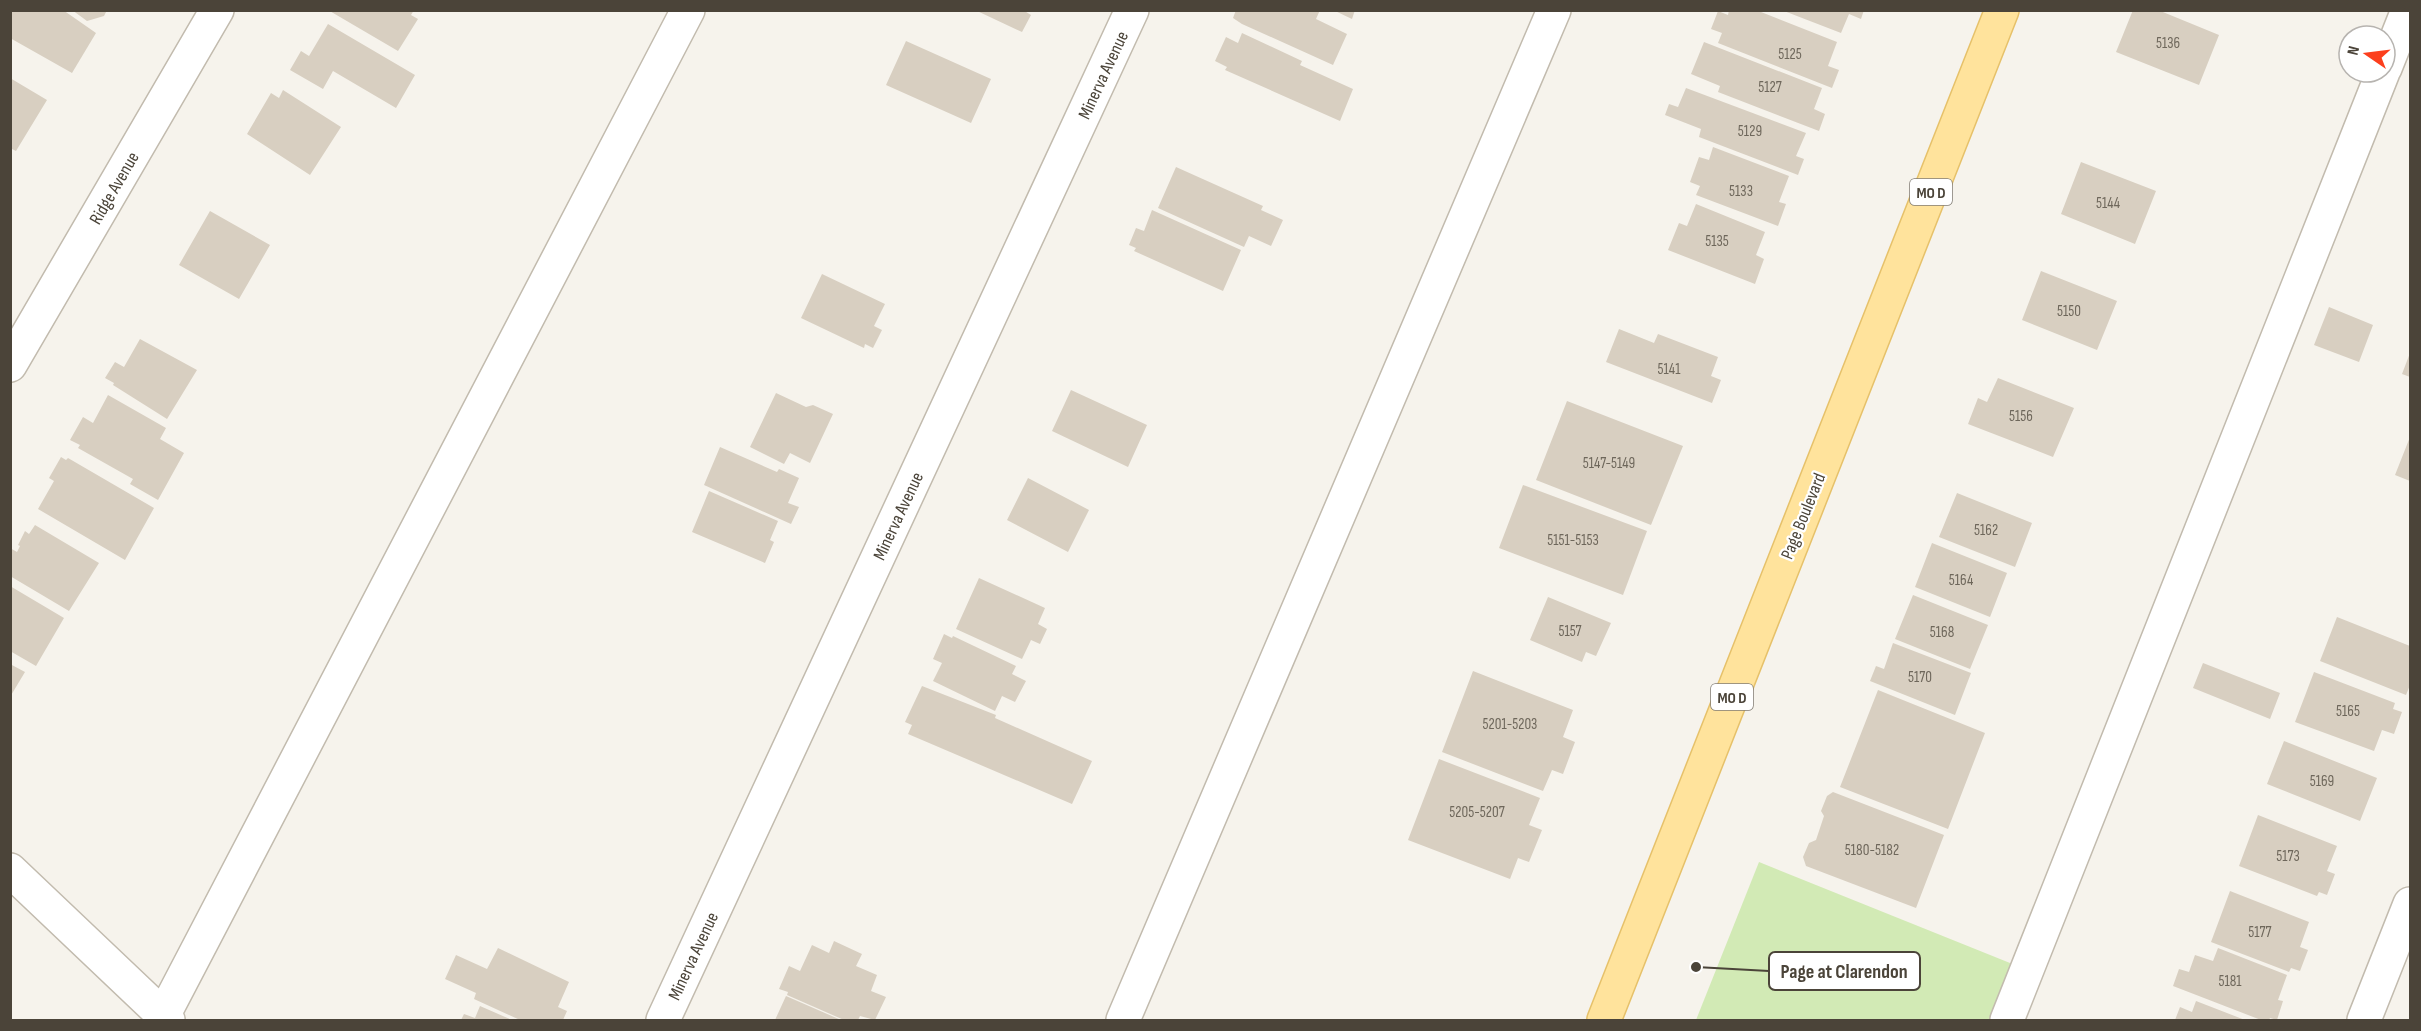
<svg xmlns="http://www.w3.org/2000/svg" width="2421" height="1031" font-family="'Sofia Sans Condensed',sans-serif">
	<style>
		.green { fill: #d2eab5 }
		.building { fill: #d8cfc1 }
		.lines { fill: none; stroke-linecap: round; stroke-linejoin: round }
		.minor-casing { stroke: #c2bbae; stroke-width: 36 }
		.major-casing { stroke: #e6c16a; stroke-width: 36 }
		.minor { stroke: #fff; stroke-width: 33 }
		.major { stroke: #ffe39c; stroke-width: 33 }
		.labels { text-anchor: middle; stroke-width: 4.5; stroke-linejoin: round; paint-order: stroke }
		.number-label { font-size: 15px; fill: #6e675b }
		.shield { fill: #fff; stroke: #817c74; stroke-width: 1.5 }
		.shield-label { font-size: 16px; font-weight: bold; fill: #4b4439 }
		.street-label { font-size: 18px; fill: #4b4439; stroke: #fff }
		.leader { fill: none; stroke: #4b4439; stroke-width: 2 }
		.callout-dot { fill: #4b4439; stroke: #fff; stroke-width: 2 }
		.callout { fill: #fff; stroke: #4b4439; stroke-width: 2 }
		.callout-label { font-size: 20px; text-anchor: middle; font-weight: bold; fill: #4b4439 }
	</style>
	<rect width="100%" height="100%" fill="#f6f3ec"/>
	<path class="green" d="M1759,862l256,103 -23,55h-296z"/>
	<path class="building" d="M11,10h52l33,23 -24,40 -62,-35z
		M72,10h35l-3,6 -17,5z
		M328,10h86l-3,5 7,4 -20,32z
		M975,10h48l8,5 -9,17z
		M1236,10h84l-4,9 31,15 -14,31 -91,-41 -9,-6z
		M1333,10h22l-3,9z
		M1729,10h27l81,32 -9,24 11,4 -7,18 -114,-45 4,-10 -11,-4 7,-18 10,4z
		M1864,10l-3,9 -12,-5 -8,19 -57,-22z
		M2133,10h25l61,25 -20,50 -83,-33z
		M328,24l87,51 -19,33 -63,-37 -10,18 -33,-19 11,-19 8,5z
		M1242,33l60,28 -2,4 53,24 -13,32 -115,-51 2,-3 -12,-6 11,-24 12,6z
		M906,41l85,38 -20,44 -85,-38z
		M1704,42l118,46 -8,21 11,5 -6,17 -101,-39 2,-6 -29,-12z
		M10,78l37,22 -31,51 -6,-3z
		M1686,88l120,45 -10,23 8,3 -6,16 -99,-38 2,-8 -36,-14 4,-11 9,3z
		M283,90l58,37 -31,48 -63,-41 24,-41 8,5z
		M1713,147l76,29 -10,26 7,2 -8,22 -82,-31 4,-9 -10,-4 9,-25 10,3z
		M2081,162l75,29 -21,53 -74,-30z
		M1176,167l87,39 -2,4 22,10 -12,26 -22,-10 -5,11 -86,-39z
		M1696,204l69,28 -9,23 8,4 -9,25 -87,-34 11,-27 8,3z
		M1152,210l89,40 -18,41 -89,-40 2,-3 -7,-3 7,-17 8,3z
		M210,211l60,34 -31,54 -60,-34z
		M2041,271l76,30 -20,49 -75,-30z
		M822,274l63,30 -11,22 8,4 -9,18 -8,-4 -1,4 -63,-30z
		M2329,307l44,18 -14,37 -45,-17z
		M1619,329l35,14 4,-9 60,23 -7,19 10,4 -9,23 -106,-41z
		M140,339l57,31 -30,49 -54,-34 1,-2 -9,-5 10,-16 9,5z
		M2410,353v24l-8,-3z
		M1998,378l76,30 -21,49 -85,-33 10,-26 9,4z
		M1071,390l76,35 -19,42 -76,-36z
		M776,393l30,14 7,-2 20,9 -23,49 -20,-10 -6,11 -34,-17z
		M108,395l58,33 -6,11 24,14 -26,47 -28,-16 3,-5 -55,-31 2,-3 -10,-5 13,-23 10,6z
		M1567,401l116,45 -32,79 -115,-45z
		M2410,437v44l-15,-6z
		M720,447l57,25 2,-3 20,9 -11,25 11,4 -8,17 -87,-39z
		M61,457l5,3 2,-2 86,50 -29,52 -87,-51 16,-28 -5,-3z
		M1028,478l61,32 -21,42 -61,-32z
		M1523,485l124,46 -24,64 -124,-47z
		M709,491l69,30 -8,19 4,2 -9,21 -73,-31z
		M1957,493l75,30 -17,44 -76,-30z
		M35,525l64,38 -30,48 -59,-35v-28l7,4 3,-6 -2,-1 7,-14 4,3z
		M1932,543l75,30 -17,44 -75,-30z
		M979,578l66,30 -7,16 9,5 -7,15 -9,-4 -9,19 -66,-30z
		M10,586l54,32 -28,48 -26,-15z
		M1913,595l75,30 -18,44 -75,-30z
		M1548,597l63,26 -15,33 -10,-4 -4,10 -52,-22z
		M2337,617l73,29v39l-4,10 -86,-34z
		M944,634l8,4 1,-2 63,30 -4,8 14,7 -11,21 -13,-6 -7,15 -62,-30 9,-18 -9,-4z
		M1893,643l78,30 -16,42 -85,-34 6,-15 8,3z
		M2203,663l77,30 -10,26 -77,-31z
		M10,664l15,8 -15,25z
		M1473,671l100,39 -10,27 12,5 -12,32 -11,-4 -9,21 -101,-39z
		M2314,672l81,31 -2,6 9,3 -8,22 -12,-4 -8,21 -79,-29z
		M922,686l74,29 -1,3 97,43 -20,43 -164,-70 4,-9 -7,-3z
		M1878,690l107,43 -37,96 -108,-42z
		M2284,741l93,37 -17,43 -93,-37z
		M1439,759l101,39 -11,27 13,5 -13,32 -11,-4 -8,21 -102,-39z
		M1833,792l111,43 -28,73 -110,-42 -3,-9 6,-14 7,-3 8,-24 -3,-5 6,-15z
		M2258,815l79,31 -10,25 8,3 -8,21 -8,-3 -2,4 -78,-30z
		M2230,891l79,31 -9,25 8,3 -8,21 -9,-3 -2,4 -78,-30z
		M834,941l28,13 -6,12 21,9 -6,16 15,6 -11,23 -15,-4 -2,4h-14l-57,-25 1,-3 -9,-3 10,-23 11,5 12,-26 17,8z
		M498,948l71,34 -11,25 9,4 -4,9h-43l-46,-21 2,-6 -31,-14 11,-24 31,14z
		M2218,948l69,27 -9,25 5,1 -6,19 -7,-2 -1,2h-8l-88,-34 6,-17 10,3 6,-17 18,6z
		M786,996l55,24h-66z
		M2196,1001l49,19h-70l5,-13 12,5z
		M480,1006l32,14h-51l3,-6 11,4z"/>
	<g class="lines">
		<defs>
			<path id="minor" d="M2385,68l23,-58
				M10,365l207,-355
				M10,870l158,150
				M163,1016l525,-1006
				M663,1020l469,-1010
				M1123,1020l431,-1010
				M2007,1020l376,-948
				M2364,1020l46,-116"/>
			<path id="major" d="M1604,1020l398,-1010"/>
		</defs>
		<use href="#minor" class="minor-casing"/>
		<use href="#major" class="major-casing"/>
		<use href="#minor" class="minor"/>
		<use href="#major" class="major"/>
	</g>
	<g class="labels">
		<g class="number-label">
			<text x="2168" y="48">5136</text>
			<text x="1790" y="59">5125</text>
			<text x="1770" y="92">5127</text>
			<text x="1750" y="136">5129</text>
			<text x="1741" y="196">5133</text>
			<text x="2108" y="208">5144</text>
			<text x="1717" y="246">5135</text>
			<text x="2069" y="316">5150</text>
			<text x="1669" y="374">5141</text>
			<text x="2021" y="421">5156</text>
			<text x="1609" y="468">5147-5149</text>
			<text x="1986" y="535">5162</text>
			<text x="1573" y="545">5151-5153</text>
			<text x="1961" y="585">5164</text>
			<text x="1570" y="636">5157</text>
			<text x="1942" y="637">5168</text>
			<text x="1920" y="682">5170</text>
			<text x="2348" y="716">5165</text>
			<text x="1510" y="729">5201-5203</text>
			<text x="2322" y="786">5169</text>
			<text x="1477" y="817">5205-5207</text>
			<text x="1872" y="855">5180-5182</text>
			<text x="2288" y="861">5173</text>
			<text x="2260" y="937">5177</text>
			<text x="2230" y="986">5181</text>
		</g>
		<g class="shield">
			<rect x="1910" y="179" width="42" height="26" rx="4.5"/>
			<rect x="1711" y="684" width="42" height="26" rx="4.5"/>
		</g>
		<g class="shield-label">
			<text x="1931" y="198">MO D</text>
			<text x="1732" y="703">MO D</text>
		</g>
		<g class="street-label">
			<text transform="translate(1103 75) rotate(-65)" y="6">Minerva Avenue</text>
			<text transform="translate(114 188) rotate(-60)" y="6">Ridge Avenue</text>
			<text transform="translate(898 516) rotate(-65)" y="6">Minerva Avenue</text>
			<text transform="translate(1803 516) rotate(-68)" y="6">Page Boulevard</text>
			<text transform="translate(693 956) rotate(-65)" y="6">Minerva Avenue</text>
		</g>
	</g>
	<path class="leader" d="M1696 967L1769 971"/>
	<circle class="callout-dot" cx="1696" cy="967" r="6"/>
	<rect class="callout" x="1769" y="952" width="151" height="38" rx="6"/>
	<g class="callout-label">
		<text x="1844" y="978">Page at Clarendon</text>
	</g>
	<rect width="2421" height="1031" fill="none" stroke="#4b4439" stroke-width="24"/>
	<g transform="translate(2367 54) rotate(284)"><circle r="28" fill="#ffffff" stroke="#b7b4b0" stroke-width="1.5"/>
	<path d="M0-4.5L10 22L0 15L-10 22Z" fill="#fc3f1d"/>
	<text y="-9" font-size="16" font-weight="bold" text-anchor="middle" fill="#4b4439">N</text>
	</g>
</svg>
